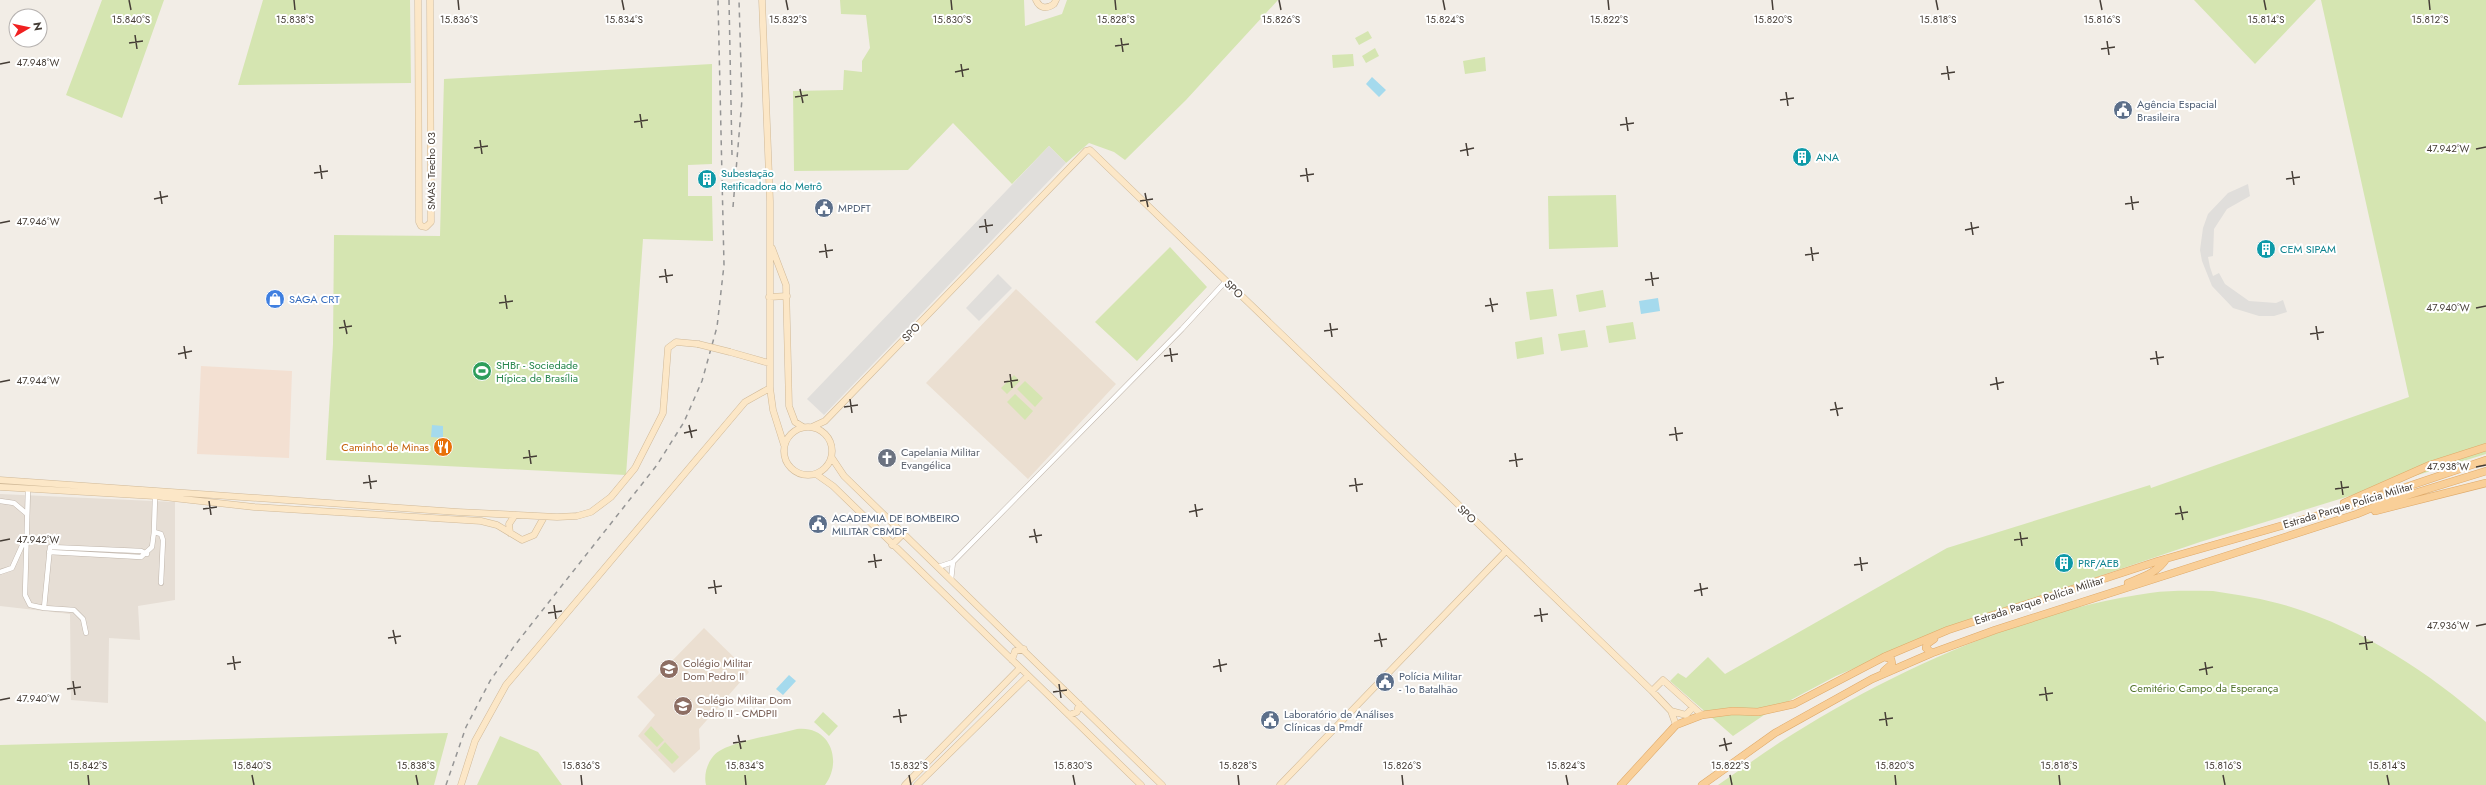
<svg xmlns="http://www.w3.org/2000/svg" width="2486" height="785" font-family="Jost,sans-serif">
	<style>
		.residential { fill: #e6ded5 }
		.commercial { fill: #f3e0d2 }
		.education { fill: #ebdfd1 }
		.green { fill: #d5e5b1 }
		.parking { fill: #e0dedb }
		.water { fill: #a5daed }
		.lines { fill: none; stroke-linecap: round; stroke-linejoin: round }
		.street-casing { stroke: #c0b6ac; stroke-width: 5.5 }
		.secondary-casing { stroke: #d0b998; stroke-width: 7 }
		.primary-casing { stroke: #dea969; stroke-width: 8 }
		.street { stroke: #fff; stroke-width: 4.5 }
		.secondary { stroke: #fce7c7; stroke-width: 6 }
		.primary { stroke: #f9cf98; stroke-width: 7 }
		.rail { stroke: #959595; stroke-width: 1.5; stroke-dasharray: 5 5; stroke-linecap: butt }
		.secondary-bridge-casing { stroke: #d0b998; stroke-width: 7; stroke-linecap: butt }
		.secondary-bridge { stroke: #fce7c7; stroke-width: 6 }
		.ticks { fill: none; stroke: #453d36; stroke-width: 1.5 }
		.labels { text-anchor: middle; stroke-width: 4; stroke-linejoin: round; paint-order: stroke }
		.service-label { font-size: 11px; fill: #4e5e75; stroke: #fff; text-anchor: start }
		.culture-label { font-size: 11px; fill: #0d838f; stroke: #fff; text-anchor: start }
		.street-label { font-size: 11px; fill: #453d36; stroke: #fff }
		.shop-label { font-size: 11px; fill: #366cbe; stroke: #fff; text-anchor: start }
		.leisure-label { font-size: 11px; fill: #27864d; stroke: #fff; text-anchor: start }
		.food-label { font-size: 11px; fill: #c56008; stroke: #fff; text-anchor: end }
		.worship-label { font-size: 11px; fill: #5b616d; stroke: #fff; text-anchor: start }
		.education-label { font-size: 11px; fill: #785e54; stroke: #fff; text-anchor: start }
		.park-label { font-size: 11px; fill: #52742c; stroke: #fff }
		.ticks-label { font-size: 10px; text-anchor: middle; fill: #453d36; stroke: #fff; stroke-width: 4; stroke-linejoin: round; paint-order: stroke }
	</style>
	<rect width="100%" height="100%" fill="#f2ede6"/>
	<path class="residential" d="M0,494l175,8v98l-37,6 2,34 -31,-2 -1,65 -37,-3 -1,-86 -70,-8z"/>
	<path class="commercial" d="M201,366l91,5 -3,87 -92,-4z"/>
	<path class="education" d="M1016,289l100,95 -88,95 -102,-96z
		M704,628l45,44 -50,57 1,20 -26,24 -36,-37 17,-21 -18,-18z"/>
	<path class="green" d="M102,0h62l-42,118 -56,-23z
		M263,0h147l1,83 -173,2z
		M840,0h184l1,26 37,-12 5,-14h211l-92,100 -61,60 -11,-8 -25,-9 -23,20 -17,-17 -37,38 -59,-61 -45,47 -114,1 -1,-80 50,-1 1,-20 18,2v-11l8,-13 -4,-33 -25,-1z
		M2194,0h122l-61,64z
		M2321,0h165v454l-286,88 -236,80 -128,54 -66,35 -37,25 -63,-55 8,-8 8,5 22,-21 17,17 222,-126 203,-63 1,3 258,-91z
		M1368,31l4,7 -13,7 -4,-7z
		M1375,48l4,8 -13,7 -4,-7z
		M1353,54l1,12 -21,2 -1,-13z
		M1485,57l1,14 -21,3 -2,-13z
		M712,64v100l-24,1v31h24l1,45 -70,-2 -17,236 -300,-15 7,-116 1,-109 106,1 4,-157z
		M1616,195l2,52 -69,2 -1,-53z
		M1170,247l37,40 -70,74 -42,-39z
		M1553,289l4,27 -27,4 -4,-28z
		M1603,290l3,17 -27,5 -3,-17z
		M1633,322l3,17 -27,4 -3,-17z
		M1585,330l3,17 -27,4 -3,-17z
		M1542,337l2,17 -27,5 -2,-17z
		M1014,375l6,6 -13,13 -6,-6z
		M1025,381l18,17 -8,9 -18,-18z
		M1015,394l18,17 -8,9 -18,-18z
		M2213,591c26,4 53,8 78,16 74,23 137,65 195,115v63h-768c25,-17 49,-35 75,-51 101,-64 238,-125 357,-141 21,-3 43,-2 63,-2z
		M823,712l15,14 -9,10 -15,-14z
		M651,726l13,14 -7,7 -13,-13z
		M797,729c33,-4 46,32 28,56h-119c-3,-12 3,-29 15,-35 19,-10 54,-15 76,-21z
		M448,733l-14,52h-434v-40z
		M500,736l38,16 24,33h-85z
		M665,742l14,15 -7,7 -14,-14z"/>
	<path class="parking" d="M1049,146l17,17 -242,252 -17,-16z
		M2248,184l2,12 -23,13 -13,20 -1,27 -5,1 2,10 3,9 6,-3 6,11 24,17 27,2 7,-3 4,12 -13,4h-15l-26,-8 -21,-22 -10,-25 -2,-11 3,-22 5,-14 20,-21z
		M998,274l14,14 -33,33 -13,-13z"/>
	<path class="water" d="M1372,77l14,13 -7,7 -13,-13z
		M1658,298l2,13 -19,3 -2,-13z
		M432,425l11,1v12l-12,-1z
		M789,675l7,6 -13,14 -7,-6z"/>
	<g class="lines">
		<defs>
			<path id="street" d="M28,489l-3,106 5,10 14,3
				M155,496l-1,36 7,2 2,6 -2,43
				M0,501l14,2 13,11
				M49,552l92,5 11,-10 2,-15
				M938,567l15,-5 229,-233 44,-48
				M0,572l12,-4 13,-29
				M951,580l2,-18
				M86,633l-3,-14 -9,-9 -30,-2 6,-61 91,4 6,3"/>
			<path id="secondary" d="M418,0l1,222 2,4 5,1 5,-5 -1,-222
				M762,0l8,201v187l3,22 11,35
				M1036,0c4,9 11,9 18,4l2,-4
				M772,248l14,37 3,121 6,16 8,5
				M769,297l18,-1
				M730,352l39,11
				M784 451a24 24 0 1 1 48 0a24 24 0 1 1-48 0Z
				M812,427l13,-6 261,-270 4,-1 562,541 19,20 5,14
				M832,458l12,18 318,309
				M816,474l17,12 308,299
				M0,480l458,32 99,5 20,-1 14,-4 20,-15 24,-29 28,-55 5,-65 8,-6 22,2
				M0,487l155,9 99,11 227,14 16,4 25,15 12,-5 10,-18
				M510,533l-1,-9 6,-9
				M892,545l11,-11
				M1012,660l3,-9 9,-2
				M1652,691l11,-11 39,35
				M1671,711l15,4 7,-8
				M1069,715l8,-3 2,-8
				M461,785l14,-44 31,-56 239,-283 25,-14
				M905,785l115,-117
				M917,785l111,-109
				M1280,785l226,-234"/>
			<path id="primary" d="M2344,503l86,-38 56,-18
				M2375,511l111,-28
				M2128,583c14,-6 29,-10 38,-24
				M1932,653l-6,-5 1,-4 7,-5
				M1884,657l7,2 1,5 -8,7
				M1621,785l55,-60 26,-10 31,-4 25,1 36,-8 90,-47 64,-27 210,-69 186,-53 142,-48
				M1702,785l73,-52 97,-54 60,-26 63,-23 362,-116 29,-12 100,-31"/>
		</defs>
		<use href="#street" class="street-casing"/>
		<use href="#secondary" class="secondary-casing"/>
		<use href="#primary" class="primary-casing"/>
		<use href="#street" class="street"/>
		<use href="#secondary" class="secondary"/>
		<use href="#primary" class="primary"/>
		<path class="rail" d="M729,0l3,155
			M733,207l9,-108 -3,-99
			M446,785l20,-58 24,-46 25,-36 142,-180 27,-43 18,-41 15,-54 7,-62 -6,-265"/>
		<defs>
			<path id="secondary-bridge" d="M698,344l32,8"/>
		</defs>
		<use href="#secondary-bridge" class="secondary-bridge-casing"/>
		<use href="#secondary-bridge" class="secondary-bridge"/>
	</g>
	<path class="ticks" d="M129,0l2,10M294,0l1,10M458,0l1,10M622,0l2,10M786,0l2,10M951,0l1,10M1115,0l1,10M1279,0l2,10M1443,0l2,10M1608,0l1,10M1772,0l1,10M1936,0l2,10M2100,0l2,10M2264,0l2,10M2429,0l1,10M135,35l2,14M1121,38l2,14M2107,41l2,14M129,43l14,-2M1115,46l14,-2M2101,49l14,-2M0,64l10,-2M961,64l2,13M1947,66l2,14M955,72l14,-3M1941,74l14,-2M800,89l3,14M1786,92l2,14M795,97l13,-2M1780,100l14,-2M640,114l2,14M1626,117l2,14M634,122l14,-2M1620,125l14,-2M480,140l2,14M1466,143l2,13M474,148l14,-2M2476,149l10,-2M1460,151l14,-3M320,165l2,14M1306,168l2,14M2292,171l2,14M314,173l14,-2M1300,176l14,-2M2286,179l14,-2M160,191l2,13M1145,193l3,14M2131,196l2,14M154,199l14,-3M1140,201l13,-2M2125,204l14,-2M985,219l2,14M1971,222l2,13M0,223l10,-2M979,227l14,-2M1965,230l14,-3M825,244l2,14M1811,247l2,14M819,252l14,-2M1805,255l14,-2M665,269l2,14M1651,272l2,14M659,277l14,-2M1645,280l14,-2M505,295l2,14M1490,298l3,14M499,303l14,-2M1485,306l13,-2M2476,308l10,-2M344,320l3,14M1330,323l2,14M2316,326l2,14M339,328l13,-2M1324,331l14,-2M2310,334l14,-2M184,346l2,13M1170,348l2,14M2156,351l2,14M178,354l14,-3M1164,356l14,-2M2150,359l14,-2M1010,374l2,14M1996,377l2,13M0,382l10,-2M1004,382l14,-2M1990,385l14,-3M850,399l2,14M1835,402l3,14M844,407l14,-2M1830,410l13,-2M689,425l3,13M1675,427l2,14M684,433l13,-3M1669,435l14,-2M529,450l2,14M1515,453l2,14M523,458l14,-2M1509,461l14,-2M2476,467l10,-2M369,475l2,14M1355,478l2,14M2341,481l2,14M363,483l14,-2M1349,486l14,-2M2335,489l14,-2M209,501l2,14M1195,504l2,13M2180,506l3,14M203,509l14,-2M1189,512l14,-3M2175,514l13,-2M1034,529l3,14M2020,532l2,14M1029,537l13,-2M2014,540l14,-2M0,541l10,-2M874,554l2,14M1860,557l2,14M868,562l14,-2M1854,565l14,-2M714,580l2,14M1700,583l2,13M708,588l14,-2M1694,591l14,-3M554,605l2,14M1540,608l2,14M548,613l14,-2M1534,616l14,-2M2476,626l10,-2M393,630l3,14M1379,633l3,14M2365,636l2,14M388,638l13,-2M1374,641l13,-2M2359,644l14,-2M233,656l2,14M1219,659l2,13M2205,662l2,13M227,664l14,-2M1213,667l14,-3M2199,670l14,-3M73,681l2,14M1059,684l2,14M2045,687l2,14M67,689l14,-2M1053,692l14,-2M2039,695l14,-2M0,700l10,-2M899,709l2,14M1885,712l2,14M893,717l14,-2M1879,720l14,-2M738,735l3,14M1724,738l3,13M733,743l13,-2M1719,746l13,-3M88,775l1,10M252,775l2,10M416,775l2,10M581,775l1,10M745,775l1,10M909,775l2,10M1073,775l2,10M1238,775l1,10M1402,775l1,10M1566,775l2,10M1730,775l2,10M1895,775l1,10M2059,775l1,10M2223,775l2,10M2387,775l2,10"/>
	<defs>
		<symbol id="civic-disc" viewBox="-11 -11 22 22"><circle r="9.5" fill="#5c6f8a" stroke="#fff"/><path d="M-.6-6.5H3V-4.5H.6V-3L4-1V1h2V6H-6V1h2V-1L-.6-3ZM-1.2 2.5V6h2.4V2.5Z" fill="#fff"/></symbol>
		<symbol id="building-disc" viewBox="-11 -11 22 22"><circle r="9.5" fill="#0f9aa8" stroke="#fff"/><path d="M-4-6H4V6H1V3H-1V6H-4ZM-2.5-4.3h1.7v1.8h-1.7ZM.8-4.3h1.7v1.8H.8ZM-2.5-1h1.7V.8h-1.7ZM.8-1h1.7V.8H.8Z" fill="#fff"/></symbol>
		<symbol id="shop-disc" viewBox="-11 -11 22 22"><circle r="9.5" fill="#3f7fe0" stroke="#fff"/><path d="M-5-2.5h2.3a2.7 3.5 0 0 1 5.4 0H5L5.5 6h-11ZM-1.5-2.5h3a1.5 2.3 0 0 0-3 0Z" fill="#fff"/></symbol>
		<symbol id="stadium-disc" viewBox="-11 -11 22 22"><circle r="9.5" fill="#2e9e5b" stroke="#fff"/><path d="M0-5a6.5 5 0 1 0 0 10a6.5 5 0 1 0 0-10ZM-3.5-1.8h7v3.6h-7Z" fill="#fff"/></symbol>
		<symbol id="restaurant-disc" viewBox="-11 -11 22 22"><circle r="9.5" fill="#e8710a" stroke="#fff"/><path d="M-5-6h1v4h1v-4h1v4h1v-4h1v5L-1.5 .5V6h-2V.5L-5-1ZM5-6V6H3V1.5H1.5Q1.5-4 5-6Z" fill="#fff"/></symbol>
		<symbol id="church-disc" viewBox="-11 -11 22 22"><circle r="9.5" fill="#6b7280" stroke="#fff"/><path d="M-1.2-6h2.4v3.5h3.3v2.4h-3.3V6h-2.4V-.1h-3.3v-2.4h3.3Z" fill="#fff"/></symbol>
		<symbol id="school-disc" viewBox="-11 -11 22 22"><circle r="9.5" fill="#8d6e63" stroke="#fff"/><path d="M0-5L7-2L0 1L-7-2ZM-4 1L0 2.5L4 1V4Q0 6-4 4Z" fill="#fff"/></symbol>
		<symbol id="university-disc" viewBox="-11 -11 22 22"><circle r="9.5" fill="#8d6e63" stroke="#fff"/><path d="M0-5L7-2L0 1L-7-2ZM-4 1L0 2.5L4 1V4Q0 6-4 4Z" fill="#fff"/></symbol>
	</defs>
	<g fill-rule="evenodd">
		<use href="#civic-disc" x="2112" y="99" width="22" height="22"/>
		<use href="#building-disc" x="1791" y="146" width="22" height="22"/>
		<use href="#building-disc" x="696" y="168" width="22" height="22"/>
		<use href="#civic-disc" x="813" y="197" width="22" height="22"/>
		<use href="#building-disc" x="2255" y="238" width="22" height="22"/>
		<use href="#shop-disc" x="264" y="288" width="22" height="22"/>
		<use href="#stadium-disc" x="471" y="360" width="22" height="22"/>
		<use href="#restaurant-disc" x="432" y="436" width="22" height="22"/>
		<use href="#church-disc" x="876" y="447" width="22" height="22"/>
		<use href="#civic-disc" x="807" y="513" width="22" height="22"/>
		<use href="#building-disc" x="2053" y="552" width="22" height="22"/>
		<use href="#school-disc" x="658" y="658" width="22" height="22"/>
		<use href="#civic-disc" x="1374" y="671" width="22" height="22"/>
		<use href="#university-disc" x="672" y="695" width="22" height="22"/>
		<use href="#civic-disc" x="1259" y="709" width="22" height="22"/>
	</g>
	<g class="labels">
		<g class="service-label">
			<text x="2137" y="108">Agência Espacial<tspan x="2137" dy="13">Brasileira</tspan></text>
			<text x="838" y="212">MPDFT</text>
			<text x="832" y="522">ACADEMIA DE BOMBEIRO<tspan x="832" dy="13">MILITAR CBMDF</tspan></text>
			<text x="1399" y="680">Polícia Militar<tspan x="1399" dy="13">- 1o Batalhão</tspan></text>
			<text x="1284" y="718">Laboratório de Análises<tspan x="1284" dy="13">Clínicas da Pmdf</tspan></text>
		</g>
		<g class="culture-label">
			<text x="1816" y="161">ANA</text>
			<text x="721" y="177">Subestação<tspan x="721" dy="13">Retificadora do Metrô</tspan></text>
			<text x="2280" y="253">CEM SIPAM</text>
			<text x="2078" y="567">PRF/AEB</text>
		</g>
		<g class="street-label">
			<text transform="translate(431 171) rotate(-90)" y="4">SMAS Trecho 03</text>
			<text transform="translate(1234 289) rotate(44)" y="4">SPO</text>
			<text transform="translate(911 332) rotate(-47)" y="4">SPO</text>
			<text transform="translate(2348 505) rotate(-17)" y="4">Estrada Parque Polícia Militar</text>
			<text transform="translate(1467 514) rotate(44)" y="4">SPO</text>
			<text transform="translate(2039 600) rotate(-18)" y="4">Estrada Parque Polícia Militar</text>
		</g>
		<g class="shop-label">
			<text x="289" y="303">SAGA CRT</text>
		</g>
		<g class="leisure-label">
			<text x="496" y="369">SHBr - Sociedade<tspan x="496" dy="13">Hípica de Brasília</tspan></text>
		</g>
		<g class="food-label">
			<text x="429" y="451">Caminho de Minas</text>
		</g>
		<g class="worship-label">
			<text x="901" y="456">Capelania Militar<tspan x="901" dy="13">Evangélica</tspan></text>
		</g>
		<g class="education-label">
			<text x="683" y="667">Colégio Militar<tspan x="683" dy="13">Dom Pedro II</tspan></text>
			<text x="697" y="704">Colégio Militar Dom<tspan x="697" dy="13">Pedro II - CMDPII</tspan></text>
		</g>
		<g class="park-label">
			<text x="2204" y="692">Cemitério Campo da Esperança</text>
		</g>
	</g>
	<g class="ticks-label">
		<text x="2430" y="23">15.812°S</text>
		<text x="131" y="23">15.840°S</text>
		<text x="295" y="23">15.838°S</text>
		<text x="459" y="23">15.836°S</text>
		<text x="624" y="23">15.834°S</text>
		<text x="788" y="23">15.832°S</text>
		<text x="952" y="23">15.830°S</text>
		<text x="1116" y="23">15.828°S</text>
		<text x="1281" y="23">15.826°S</text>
		<text x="1445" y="23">15.824°S</text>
		<text x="1609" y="23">15.822°S</text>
		<text x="1773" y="23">15.820°S</text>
		<text x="1938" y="23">15.818°S</text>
		<text x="2102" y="23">15.816°S</text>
		<text x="2266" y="23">15.814°S</text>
		<text x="38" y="66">47.948°W</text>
		<text x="2448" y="152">47.942°W</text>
		<text x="38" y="225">47.946°W</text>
		<text x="2448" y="311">47.940°W</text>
		<text x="38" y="384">47.944°W</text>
		<text x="2448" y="470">47.938°W</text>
		<text x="38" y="543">47.942°W</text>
		<text x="2448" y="629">47.936°W</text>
		<text x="38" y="702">47.940°W</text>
		<text x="88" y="769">15.842°S</text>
		<text x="252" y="769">15.840°S</text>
		<text x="416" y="769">15.838°S</text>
		<text x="581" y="769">15.836°S</text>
		<text x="745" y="769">15.834°S</text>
		<text x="909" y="769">15.832°S</text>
		<text x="1073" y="769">15.830°S</text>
		<text x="1238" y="769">15.828°S</text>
		<text x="1402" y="769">15.826°S</text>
		<text x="1566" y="769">15.824°S</text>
		<text x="1730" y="769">15.822°S</text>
		<text x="1895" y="769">15.820°S</text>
		<text x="2059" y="769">15.818°S</text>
		<text x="2223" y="769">15.816°S</text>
		<text x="2387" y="769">15.814°S</text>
	</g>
	<g transform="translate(28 28) rotate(81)"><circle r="19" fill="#ffffff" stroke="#b5b1af"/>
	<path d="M0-3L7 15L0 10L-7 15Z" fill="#f02020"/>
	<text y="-6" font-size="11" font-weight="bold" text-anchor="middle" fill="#453d36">N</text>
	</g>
</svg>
